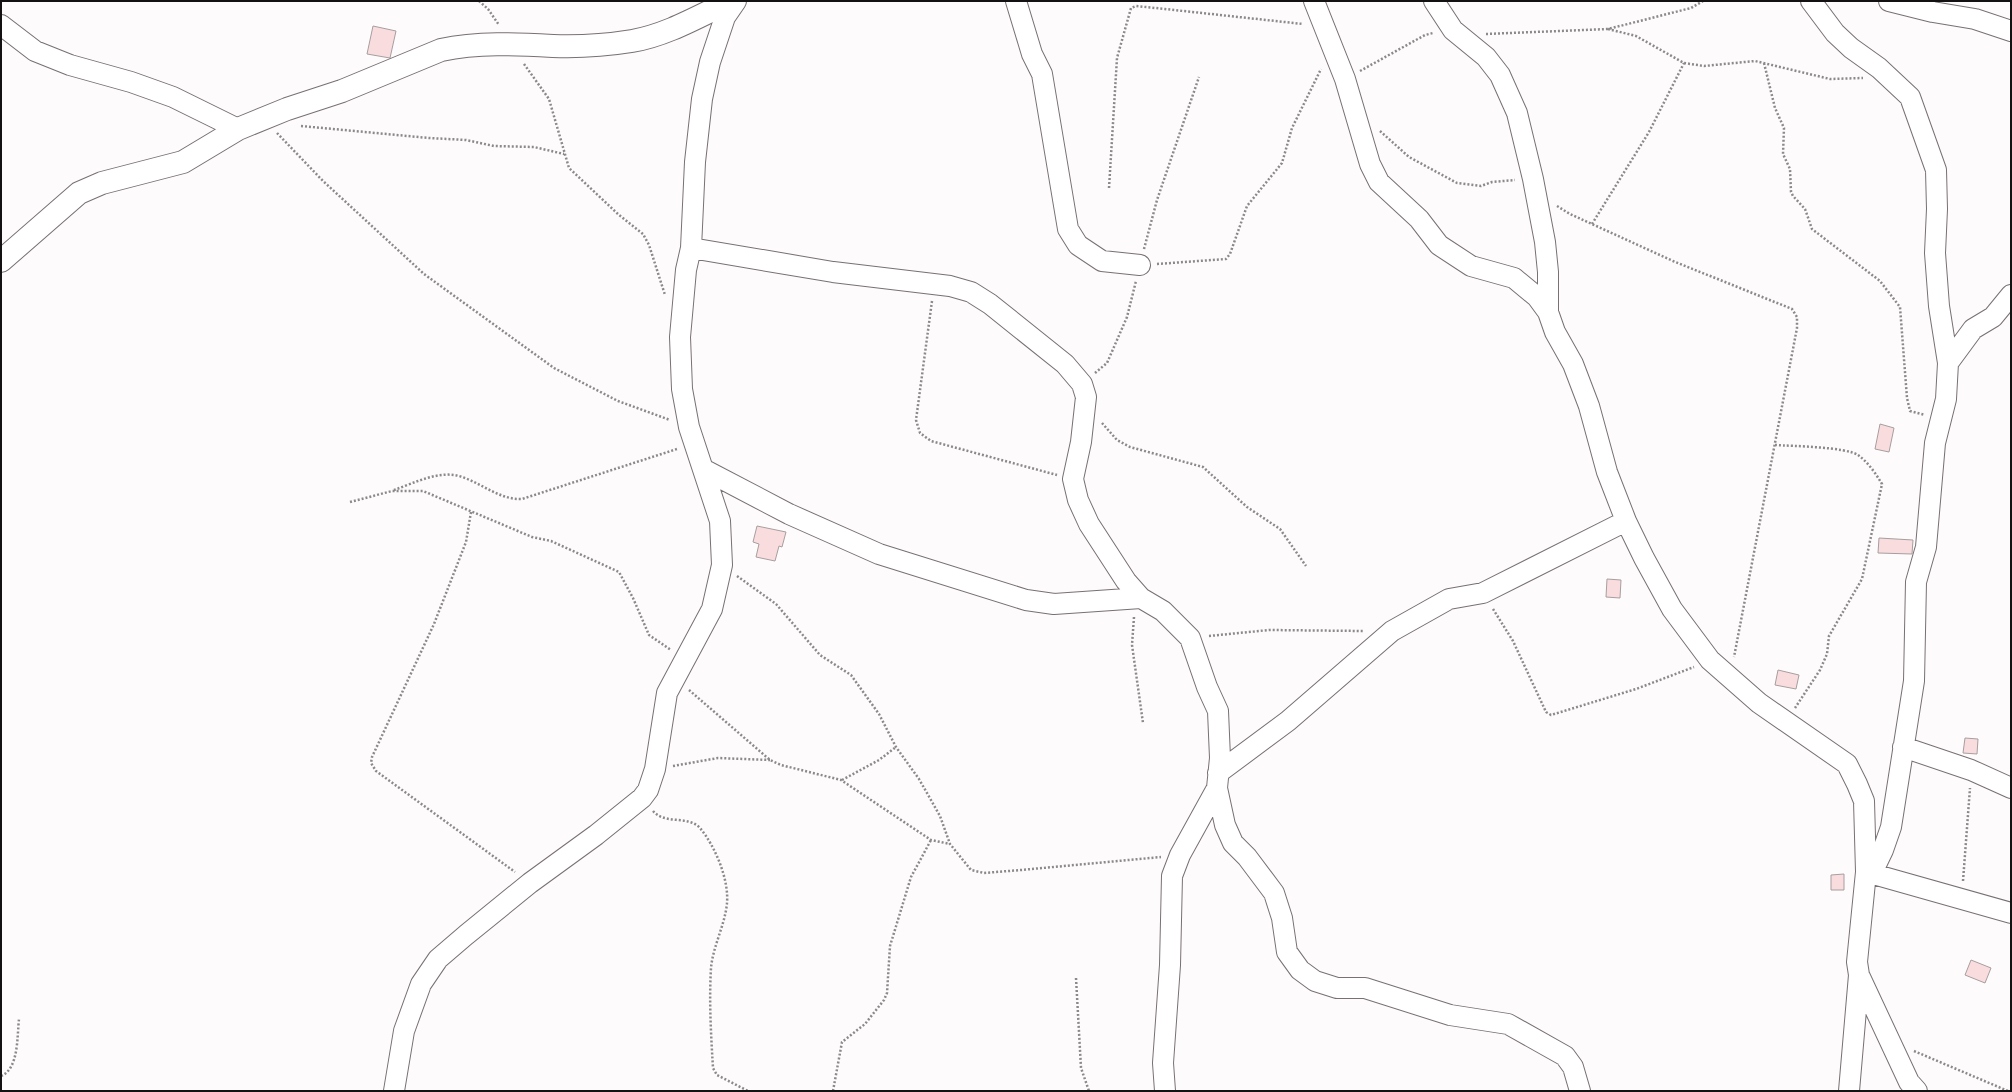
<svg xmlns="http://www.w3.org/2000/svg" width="2012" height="1092" font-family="'PT Sans Narrow',sans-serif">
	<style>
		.building { fill: #f9ddde; stroke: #a79e9f }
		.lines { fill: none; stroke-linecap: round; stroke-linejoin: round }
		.street-casing { stroke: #787073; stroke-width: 22 }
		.secondary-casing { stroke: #787073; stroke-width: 24 }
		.path { stroke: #8c898a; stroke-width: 2.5; stroke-dasharray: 2 2; stroke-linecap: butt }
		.street { stroke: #fff; stroke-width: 20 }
		.secondary { stroke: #fff; stroke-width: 22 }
	</style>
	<rect width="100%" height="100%" fill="#fefbfc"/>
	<path class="building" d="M373,26l23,5 -6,27 -23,-4z
		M1880,424l14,4 -5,24 -14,-3z
		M757,526l29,6 -4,15 -3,-1 -4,15 -19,-4 3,-13 -6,-2z
		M1879,538l34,2 -1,14 -34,-1z
		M1607,579l14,1 -1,18 -14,-1z
		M1778,670l21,5 -3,14 -21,-4z
		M1965,738l13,1 -1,15 -14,-1z
		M1844,874v16h-13v-15z
		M1971,960l20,8 -6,15 -20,-8z"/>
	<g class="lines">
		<defs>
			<path id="street" d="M1016,1l16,53 10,20 26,155 10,16 24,16 38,4
				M1314,1l31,78 25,85 9,18 40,37 20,26 32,21 43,12 23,19 11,15
				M1434,1l19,29 33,27 14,18 17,38 16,66 12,63 3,30v40l7,20 18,32 16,42 18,66 19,49 18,37 28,51 38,51 49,43 88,61 10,20 7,17 2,71 -9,90 2,13 50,107 8,9
				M1811,1l24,32 16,15 28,20 31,29 26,73 1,39 -2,44 4,53 9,57 -2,36 -11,44 -9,104 -10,35 -2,99 -23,146 -8,23 -11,23
				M1889,1l44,11 42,7 36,12
				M1,25l34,26 35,14 61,17 42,15 65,32
				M691,248l142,24 117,14 21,6 19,12 75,60 17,20 4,13 -5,45 -8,37 5,21 11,24 37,57 15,17 22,13 27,27 17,49 11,24 2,47 -3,30 -37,67 -8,21 -2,89 -7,98 2,28
				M1948,363l25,-34 20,-12 18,-22
				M705,470l84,44 90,40 147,46 28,4 87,-6
				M1903,747l68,23 40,18
				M1218,773l70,-52 104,-90 57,-32 34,-6 143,-72
				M1217,788l8,37 8,18 14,14 27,36 8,25 5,34 13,18 15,11 22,7h28l85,27 58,9 57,32 8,11 7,24
				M1866,872l145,41
				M394,1091l10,-60 17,-47 17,-25 28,-24 64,-52 66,-48 46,-37 6,-8 7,-21 12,-76 45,-84 10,-44 -2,-44 -31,-94 -7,-38 -2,-52 6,-67 5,-22 4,-86 7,-63 8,-37 15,-45 11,-16
				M1849,1091l10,-116"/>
			<path id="secondary" d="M1,261l78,-68 23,-10 81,-21 55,-33 49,-20 55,-18 99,-41c37,-8 75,-6 112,-4 25,1 54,-1 79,-5 35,-6 67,-25 99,-40"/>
		</defs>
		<use href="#street" class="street-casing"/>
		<use href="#secondary" class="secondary-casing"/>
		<path class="path" d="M479,1l9,8 11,16
			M1608,29l28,7 48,27 20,3 51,-5 75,18 33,-1
			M1486,34l122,-5 83,-21 12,-7
			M1764,63l11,45 9,20 -1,26 7,15 1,23 2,4 12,13 7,20 68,52 20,26 7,91 3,13 15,4
			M524,64l25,35 20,69 50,47 24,19 6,11 16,50
			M1360,71l65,-36 8,-2
			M301,126l128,12 37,2 28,6 40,1 30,7
			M1380,131l29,26 48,26 24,3 11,-4 23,-2
			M277,133l46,48 101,93 130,94 64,33 52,19
			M1109,188l8,-130 14,-50 5,-2 29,3 138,15
			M1557,206l13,8 103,47 119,48 5,8v11l-63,329
			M1592,224l57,-92 35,-69
			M1144,249l13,-49 42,-123
			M1157,264l69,-5 4,-5 17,-48 35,-43 10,-35 29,-59
			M932,301l-16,119 4,13 11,8 126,34
			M1095,373l12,-10 20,-46 9,-36
			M1102,423l15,17 13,7 73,20 44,40 33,22 26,37
			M1775,445c17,1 71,2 83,10 10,7 18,19 24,29l-20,95 -33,57 -2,18 -7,16 -25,38
			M394,490c20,-7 47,-21 68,-13 21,7 38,23 60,22l155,-50
			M350,502l42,-11h31l109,46 19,4 68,31 14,26 16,37 22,15
			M471,512l-5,30 -32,82 -62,133 -1,6 5,8 139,101
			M737,576l39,28 44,51 31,20 28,39 17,33 23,32 21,37 10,28 21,26 13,3 37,-3 140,-13
			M1493,609l20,32 33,71 5,3 85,-26 58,-22
			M1134,617l-2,28 11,78
			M1209,636l60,-6 95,1
			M689,690l81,70 11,5 60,15 90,60 19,4
			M673,766l45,-8 52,2
			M842,780l37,-20 17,-13
			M653,811c12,14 35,4 47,17 15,18 29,51 27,75 -2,22 -14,43 -16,65 -2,33 0,67 2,100l4,7 31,16
			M1963,881l7,-93
			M1076,978l5,90 8,23
			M1914,1051l94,40
			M1,1076c18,-7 16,-40 18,-57
			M833,1091l9,-49 23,-18 19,-24 3,-7 3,-47 21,-69 20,-37"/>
		<use href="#street" class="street"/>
		<use href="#secondary" class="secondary"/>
	</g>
	<rect width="2012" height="1092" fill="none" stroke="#141112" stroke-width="4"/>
</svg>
